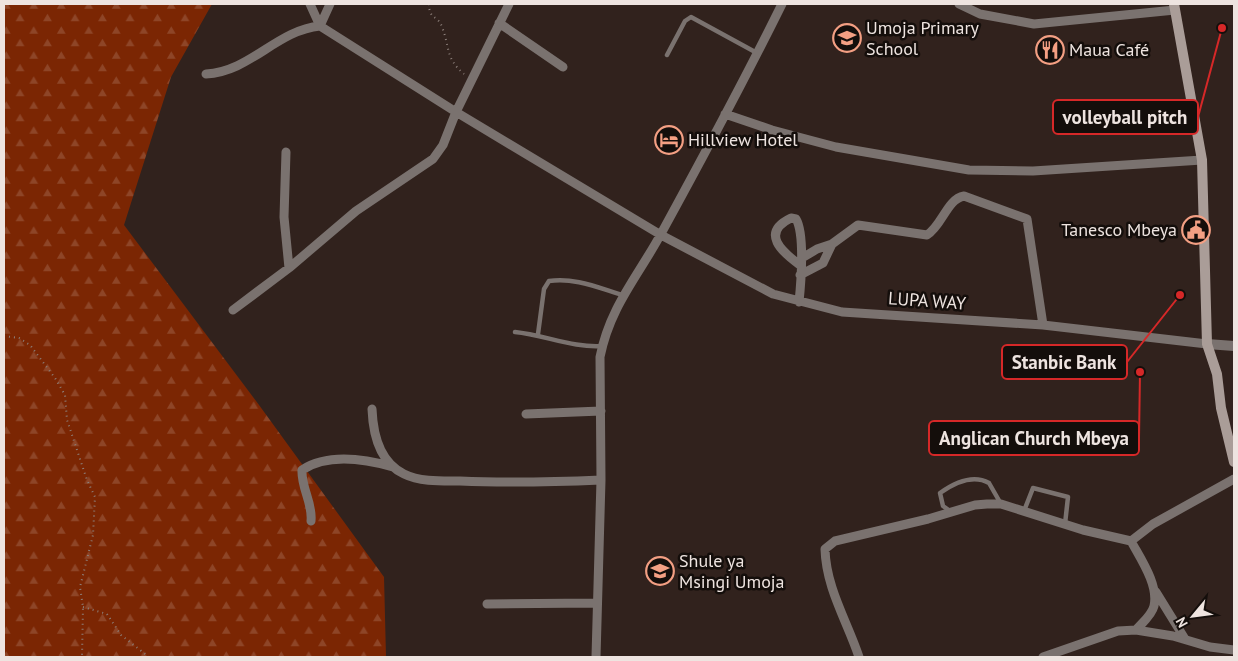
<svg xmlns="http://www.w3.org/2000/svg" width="1238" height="661" font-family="'PT Sans',sans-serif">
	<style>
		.forest { fill: url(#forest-firs) }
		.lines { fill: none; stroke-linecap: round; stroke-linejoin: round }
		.path { stroke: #8d807b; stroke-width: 2; stroke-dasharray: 1 4; stroke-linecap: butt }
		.service { stroke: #7a726f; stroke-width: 4.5 }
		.minor { stroke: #7a726f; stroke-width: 9 }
		.tertiary { stroke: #7a726f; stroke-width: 10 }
		.secondary { stroke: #aa9d98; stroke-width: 10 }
		.labels { text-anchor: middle; stroke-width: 5; stroke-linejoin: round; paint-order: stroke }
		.poi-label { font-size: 18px; fill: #eee4e0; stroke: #140e0b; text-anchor: start }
		.street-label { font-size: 18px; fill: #eee4e0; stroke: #140e0b }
		.leader { fill: none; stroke: #d62828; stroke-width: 2 }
		.callout-dot { fill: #d62828; stroke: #140e0b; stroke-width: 2 }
		.callout { fill: #140e0b; stroke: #d62828; stroke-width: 2 }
		.callout-label { font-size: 19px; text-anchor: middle; font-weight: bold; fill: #eee4e0 }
	</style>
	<defs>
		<pattern id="forest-firs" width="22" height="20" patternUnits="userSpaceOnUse" patternTransform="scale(1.25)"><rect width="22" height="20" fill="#7b2603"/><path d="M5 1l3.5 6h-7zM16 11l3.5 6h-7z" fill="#8e4527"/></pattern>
	</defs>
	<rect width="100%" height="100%" fill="#31221d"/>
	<path class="forest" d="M4,4h208l-41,73 -47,148 135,180 125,172 2,80h-382z"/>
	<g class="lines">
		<path class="path" d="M429,4c0,16 9,11 13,23 8,20 3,31 22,47
			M4,336l15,2 11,7 25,33 10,17 2,25 20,60 8,17 -2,38 -13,52 3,20 -1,50
			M83,607l24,7 14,21 28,22"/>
		<path class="service" d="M667,55l18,-34 6,-4 66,36
			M515,332c29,3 59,16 87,14
			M538,334l6,-45 5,-8c25,-4 50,7 74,14
			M950,511l-7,-5 -3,-13c14,-10 33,-19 49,-10l12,21
			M1024,511l9,-23 35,9 -3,27"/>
		<path class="minor" d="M310,4l10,22 136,86 205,123 112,59 69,18 201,13 164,19
			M959,4l21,10 54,10 141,-14
			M499,23l64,44
			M206,74c44,-2 71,-44 114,-48l10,-22
			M725,114l47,16 64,17 133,23 64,1 169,-11
			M286,152l-2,65 5,51
			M802,258l15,-9 15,-5 26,-19 69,10c15,-9 20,-36 37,-39l63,23 16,106
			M800,275l23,-12 9,-19
			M799,302c2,-19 6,-68 -3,-83l-5,-1c-31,15 -9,34 9,47
			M233,310l56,-42 67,-57 77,-52 10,-14 13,-33 53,-108
			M372,409c1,25 7,53 32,65 16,8 38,7 56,7 47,2 94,1 141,-1
			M526,414l75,-3
			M311,521c2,-18 -10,-33 -9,-51 26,-17 63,-11 91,-3
			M1131,541l22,-17 81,-45
			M1156,592l29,47
			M487,604l109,-1
			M596,657l5,-177 -1,-123c10,-51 39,-82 62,-125 41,-75 82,-151 120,-228
			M859,657c-12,-36 -33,-69 -34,-108l10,-8 93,-22 47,-14 12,-1h14l82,26 48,11c9,17 28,44 23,65 -2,9 -12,17 -18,24
			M1043,657l75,-26 18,-1 37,6 37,11 24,3"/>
		<path class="tertiary" d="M1207,344l27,2"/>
		<path class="secondary" d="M1174,4l28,156 5,184 10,30 4,34 13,54"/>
	</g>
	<defs>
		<symbol id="school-ring" viewBox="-11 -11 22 22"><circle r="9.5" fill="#140e0b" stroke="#f39f83" stroke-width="1.5"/><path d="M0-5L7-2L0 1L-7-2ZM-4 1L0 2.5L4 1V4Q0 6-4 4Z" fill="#f39f83"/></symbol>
		<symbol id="restaurant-ring" viewBox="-11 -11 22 22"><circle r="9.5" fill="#140e0b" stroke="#f39f83" stroke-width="1.5"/><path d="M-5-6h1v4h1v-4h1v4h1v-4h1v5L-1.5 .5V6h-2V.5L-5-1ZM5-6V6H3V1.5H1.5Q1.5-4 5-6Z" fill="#f39f83"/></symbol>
		<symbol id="hotel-ring" viewBox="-11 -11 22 22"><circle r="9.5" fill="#140e0b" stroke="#f39f83" stroke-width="1.5"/><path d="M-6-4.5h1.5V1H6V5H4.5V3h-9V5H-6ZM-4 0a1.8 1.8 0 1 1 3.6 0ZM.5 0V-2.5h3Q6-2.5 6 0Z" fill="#f39f83"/></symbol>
		<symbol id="civic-ring" viewBox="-11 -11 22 22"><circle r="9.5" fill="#140e0b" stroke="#f39f83" stroke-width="1.5"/><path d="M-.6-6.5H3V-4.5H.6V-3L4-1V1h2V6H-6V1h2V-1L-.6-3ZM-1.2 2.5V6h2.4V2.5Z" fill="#f39f83"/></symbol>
	</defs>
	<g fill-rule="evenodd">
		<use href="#school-ring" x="831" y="22" width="32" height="32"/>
		<use href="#restaurant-ring" x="1034" y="34" width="32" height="32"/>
		<use href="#hotel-ring" x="653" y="124" width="32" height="32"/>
		<use href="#civic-ring" x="1180" y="214" width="32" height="32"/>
		<use href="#school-ring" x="644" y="555" width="32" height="32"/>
	</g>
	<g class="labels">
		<g class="poi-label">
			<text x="866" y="34">Umoja Primary<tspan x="866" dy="21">School</tspan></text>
			<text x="1069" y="56">Maua Café</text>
			<text x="688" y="146">Hillview Hotel</text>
			<text x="1177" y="236" text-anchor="end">Tanesco Mbeya</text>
			<text x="679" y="567">Shule ya<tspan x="679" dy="21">Msingi Umoja</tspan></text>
		</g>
		<g class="street-label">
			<text transform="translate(927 301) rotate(4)" y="6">LUPA WAY</text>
		</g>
	</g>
	<path class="leader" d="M1222 28L1198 117M1180 295L1127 362M1140 372L1139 438"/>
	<g class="callout-dot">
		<circle cx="1222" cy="28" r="5"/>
		<circle cx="1180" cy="295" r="5"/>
		<circle cx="1140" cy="372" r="5"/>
	</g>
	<g class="callout">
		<rect x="1053" y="100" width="145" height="34" rx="5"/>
		<rect x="1002" y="345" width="125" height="34" rx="5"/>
		<rect x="929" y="421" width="210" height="34" rx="5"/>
	</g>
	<g class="callout-label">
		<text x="1125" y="124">volleyball pitch</text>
		<text x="1064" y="369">Stanbic Bank</text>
		<text x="1034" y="445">Anglican Church Mbeya</text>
	</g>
	<rect width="1238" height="661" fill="none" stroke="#eee4e0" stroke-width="10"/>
	<g transform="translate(1193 616) rotate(241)" stroke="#140e0b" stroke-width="4" paint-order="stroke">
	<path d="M0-4L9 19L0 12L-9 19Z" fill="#eee4e0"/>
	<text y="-8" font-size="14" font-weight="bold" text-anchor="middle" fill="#eee4e0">N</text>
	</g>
</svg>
